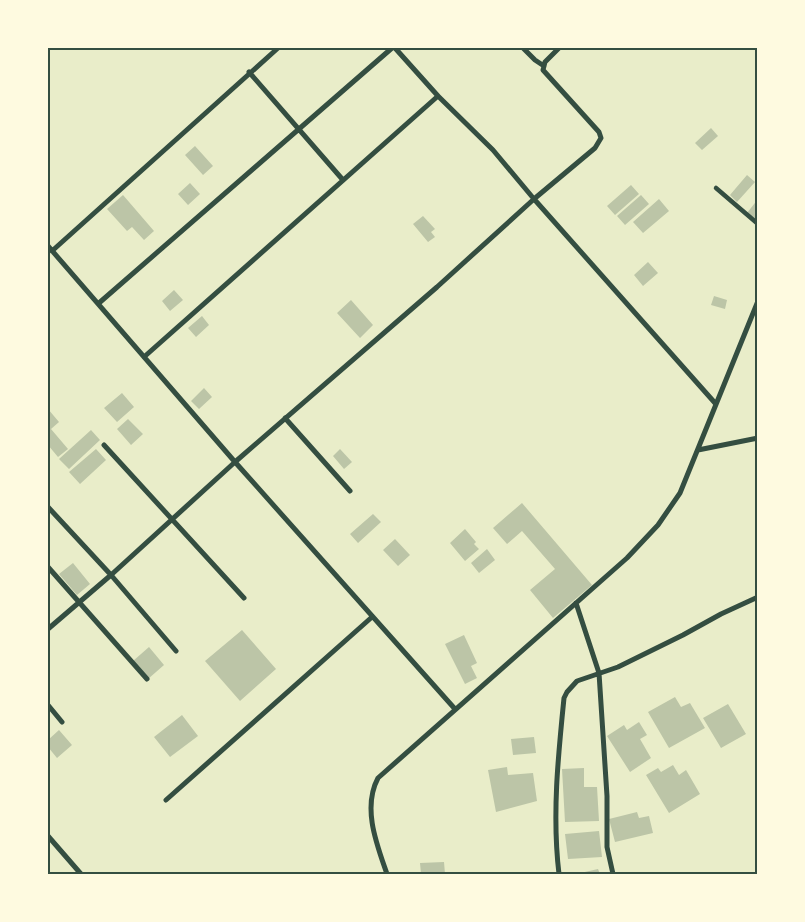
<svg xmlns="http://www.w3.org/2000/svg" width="805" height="922" font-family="Jost,sans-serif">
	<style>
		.building { fill: #bcc5a7 }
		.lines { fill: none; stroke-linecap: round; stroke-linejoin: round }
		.pedestrian { stroke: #344e41; stroke-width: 4.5 }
		.minor { stroke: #344e41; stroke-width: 5 }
		.neatline { fill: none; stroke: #344e41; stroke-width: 2 }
	</style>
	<rect width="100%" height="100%" fill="#e9edc9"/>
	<path class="building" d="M711,128l7,8 -16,14 -7,-7z
		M195,146l18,20 -10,9 -18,-20z
		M747,175l8,7 -18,20 -7,-7z
		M190,183l10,11 -12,11 -10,-11z
		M631,185l8,9 -24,21 -8,-9z
		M123,195l31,36 -10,9 -12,-13 -5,4 -20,-22z
		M641,195l8,9 -24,21 -8,-9z
		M659,199l10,12 -26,22 -10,-11z
		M758,199v22l-11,-8z
		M423,216l12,13 -4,3 4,5 -7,5 -15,-18z
		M648,262l10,11 -15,13 -9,-11z
		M174,290l9,10 -13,11 -8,-10z
		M714,296l13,4 -2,9 -14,-4z
		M351,300l22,25 -13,13 -23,-25z
		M202,316l7,9 -13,12 -8,-9z
		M204,388l8,9 -13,12 -8,-8z
		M122,393l12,14 -17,15 -13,-14z
		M48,409l11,13 -8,7 17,20 -10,8 -10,-12z
		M128,419l15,15 -12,11 -14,-16z
		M91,430l9,10 -31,29 -10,-10z
		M96,449l10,11 -26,24 -11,-12z
		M340,449l12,13 -8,7 -11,-13z
		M522,503l70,82 -39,33 -23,-28 25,-21 -33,-38 -15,13 -14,-16z
		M373,514l8,8 -23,21 -8,-9z
		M465,529l11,13 -2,2 5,5 -14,12 -15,-18z
		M395,539l15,16 -12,11 -15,-16z
		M487,549l8,11 -16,13 -8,-10z
		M73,563l17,21 -13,11 -18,-21z
		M242,630l34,39 -36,32 -35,-40z
		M464,635l13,28 -6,3 6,12 -12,6 -20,-40z
		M149,647l15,18 -16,14 -15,-18z
		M675,697l6,10 9,-4 15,25 -36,20 -21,-36z
		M728,704l18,30 -25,14 -18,-30z
		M182,715l16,21 -28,21 -16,-20z
		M639,722l8,13 -7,4 11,19 -21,14 -23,-36 17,-11 3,5z
		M59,730l13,15 -15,13 -9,-11v-7z
		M534,737l2,16 -23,2 -2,-16z
		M673,765l6,10 7,-5 14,24 -31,19 -23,-38 12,-7 3,4z
		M507,767l1,8 25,-2 4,28 -41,11 -8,-42z
		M584,768v19h13l2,34 -34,1 -3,-53z
		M637,812l2,6 10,-2 4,17 -38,9 -6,-23z
		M599,831l3,26 -34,2 -3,-25z
		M444,862l1,12h-24l-1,-11z
		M598,869l2,5h-24z"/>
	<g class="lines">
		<path class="pedestrian" d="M716,188l42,36"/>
		<path class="minor" d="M395,48l43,48 55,54 41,49 181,204
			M523,48l12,12 9,6
			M249,72l94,108
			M48,246l187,216 220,247
			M52,251l226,-203
			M99,303l293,-255
			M144,357l294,-261
			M285,418l65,73
			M104,445l140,153
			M698,450l60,-12
			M48,507l63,68 65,76
			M48,567l99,112
			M576,603l23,70 8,123v51l6,27
			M48,629l63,-54 124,-113 202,-175 97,-88 61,-51 6,-10 -2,-6 -56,-62 2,-8 14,-14
			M48,705l14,17
			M166,800l206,-183
			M48,836l33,38
			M387,874c-10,-29 -25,-66 -9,-96l249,-220 31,-33 22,-32 78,-192
			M559,874c-7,-58 -1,-117 5,-176l3,-6 10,-11 41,-14 65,-32 38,-21 37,-17"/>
	</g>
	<rect width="805" height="922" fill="none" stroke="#fefae0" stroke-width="98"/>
	<rect x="49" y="49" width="707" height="824" class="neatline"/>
</svg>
